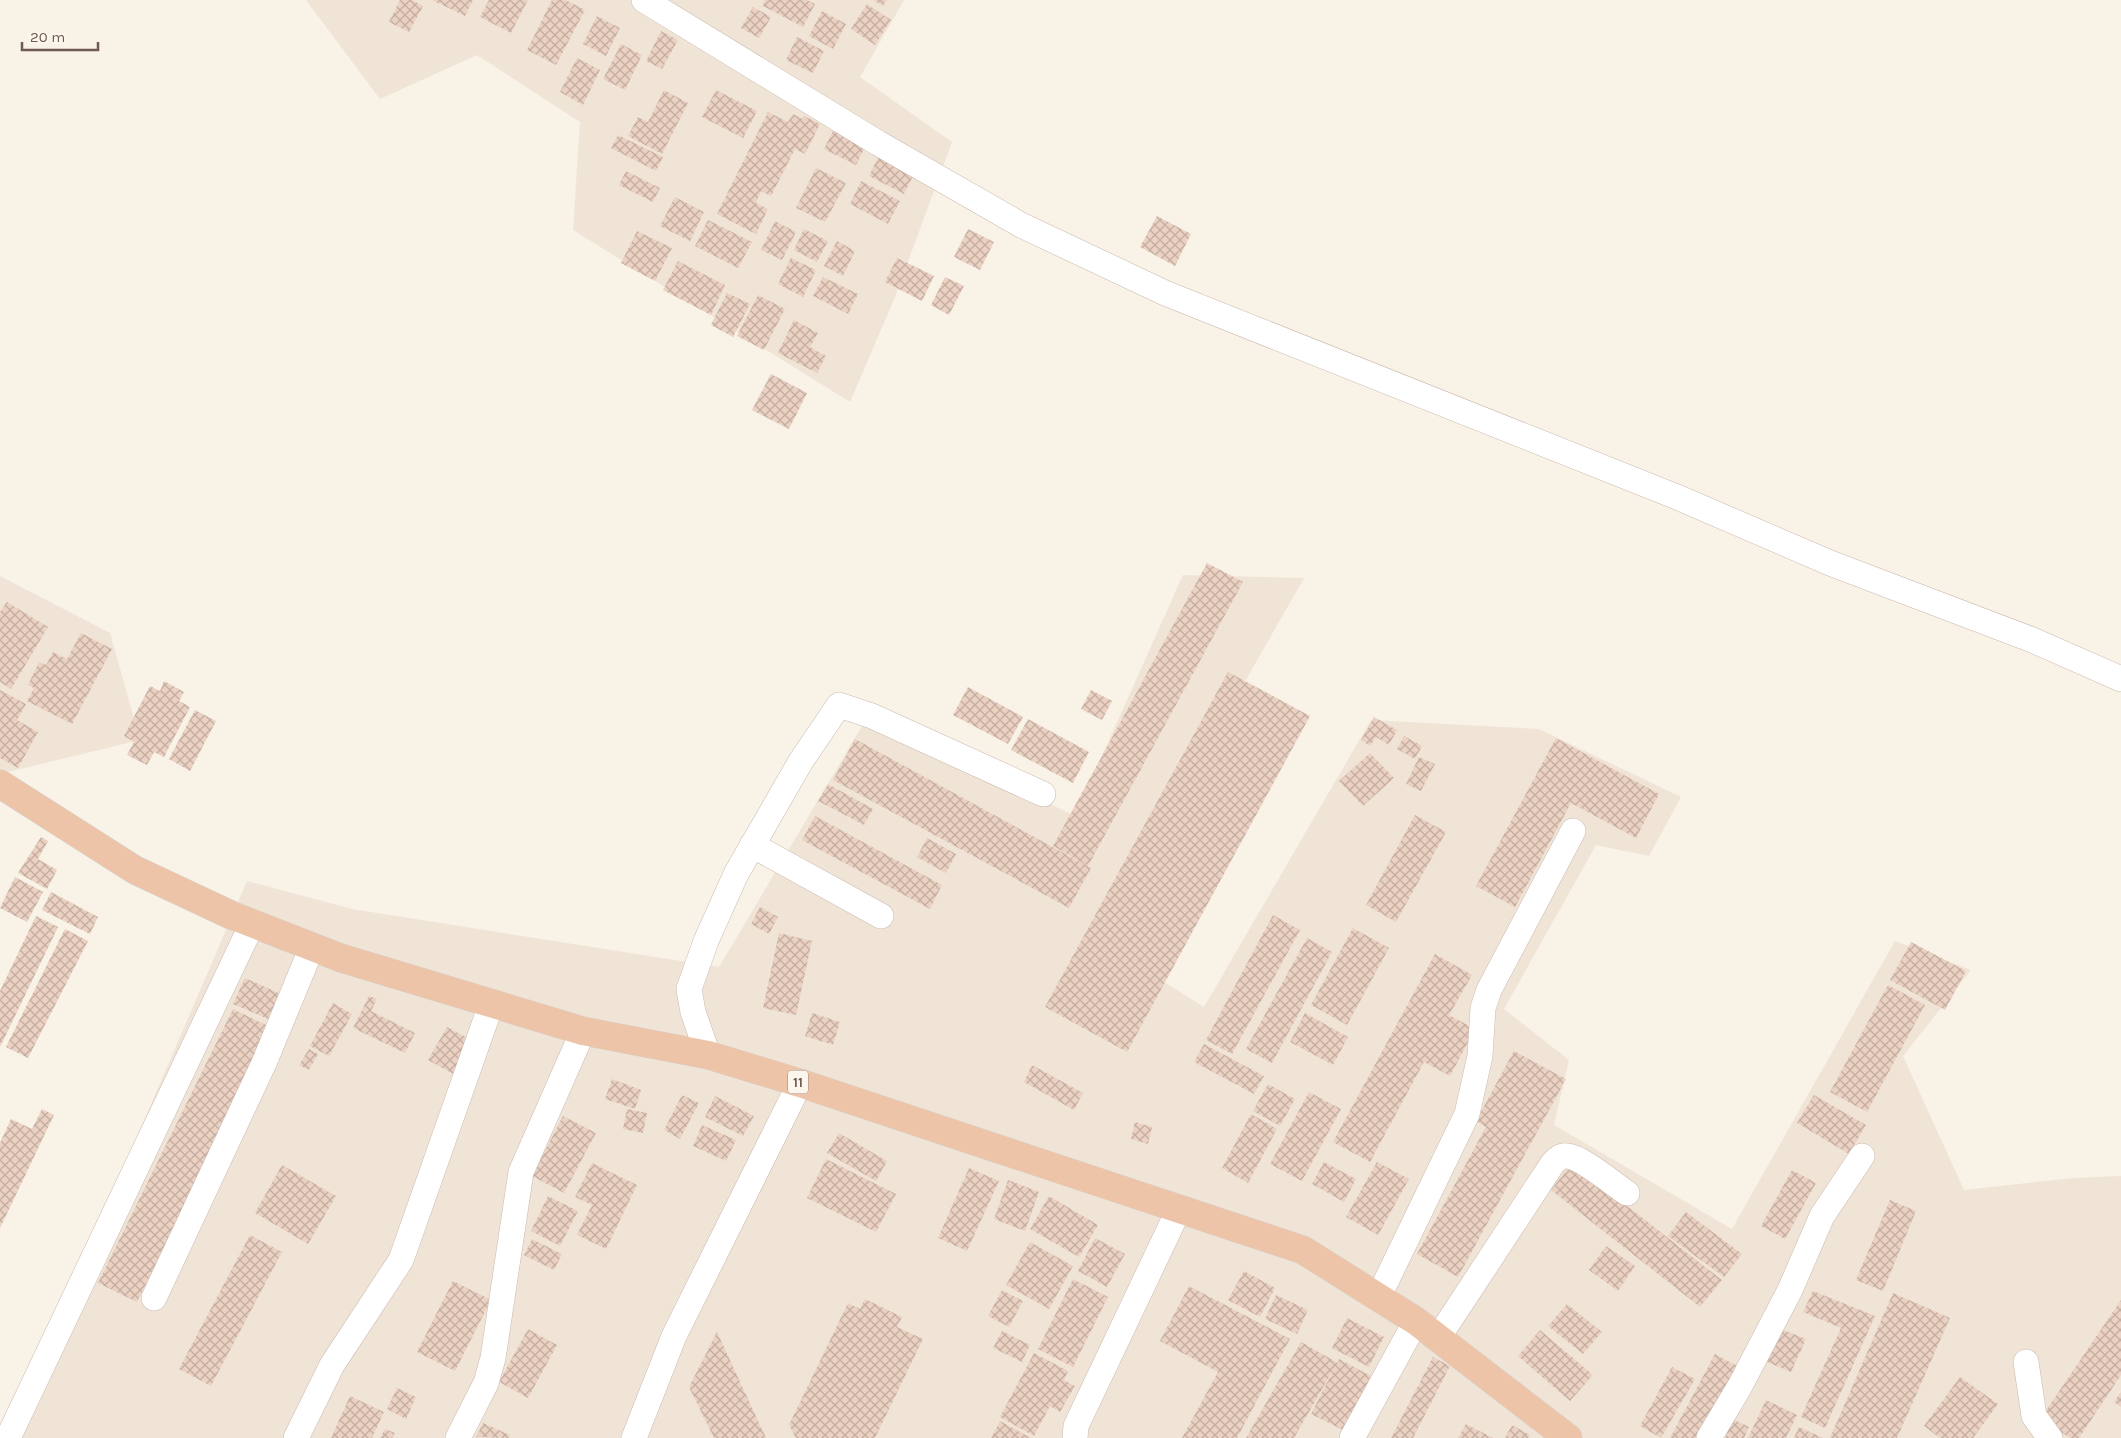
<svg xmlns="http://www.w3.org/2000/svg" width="2121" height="1438" font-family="Karla,sans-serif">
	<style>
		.residential { fill: #f0e4d7 }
		.building { fill: url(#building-cross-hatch) }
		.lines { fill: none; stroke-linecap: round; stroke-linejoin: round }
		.minor-casing { stroke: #cabaaf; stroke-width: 26 }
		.trunk-casing { stroke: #d7d1ce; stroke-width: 29 }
		.minor { stroke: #fff; stroke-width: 25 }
		.trunk { stroke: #edc4a7; stroke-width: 28 }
		.labels { text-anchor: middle; stroke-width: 4; stroke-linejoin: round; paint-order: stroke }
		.shield { fill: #fdf6ed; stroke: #9a897e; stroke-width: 1 }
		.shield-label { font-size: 14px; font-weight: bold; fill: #705a4f }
	</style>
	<defs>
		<pattern id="building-cross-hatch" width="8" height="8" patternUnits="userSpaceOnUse" patternTransform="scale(1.25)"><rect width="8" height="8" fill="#ebd1c2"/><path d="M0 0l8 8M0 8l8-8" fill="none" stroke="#c3ada0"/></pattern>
	</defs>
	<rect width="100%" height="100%" fill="#f9f2e7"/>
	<path class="residential" d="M306,0h598l-44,77 92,65 -57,155 -45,105 -277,-172 7,-108 -103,-67 -97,44z
		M1183,575l121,3 -207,362 107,67 167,-287 168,9 142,68 -32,59 -53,-11 -92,164 65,51 -15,65 178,104 163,-288 76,29 -68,86 61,134 110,-12 47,-2v262h-2121l33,-59 214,-498 105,28 367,58 149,-251 207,100z
		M0,576l110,57 30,107 -140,34z"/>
	<path class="building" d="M400,0h12l11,6 -14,26 -20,-10z
		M432,0h41l-8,16z
		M489,0h39l-17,33 -31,-16z
		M552,0h14l19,10 -29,55 -29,-15z
		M765,0h42l8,4 -12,23 -40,-21z
		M873,0h14l-4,6z
		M867,4l24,16 -16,25 -24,-16z
		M753,7l18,10 -12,21 -18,-10z
		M822,11l24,13 -13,25 -24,-13z
		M597,16l23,12 -14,28 -23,-12z
		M661,31l17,9 -16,29 -16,-8z
		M797,37l27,14 -11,22 -27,-13z
		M621,44l21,11 -17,35 -22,-11z
		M577,58l23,12 -17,35 -23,-13z
		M664,90l24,13 -26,51 -34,-18 10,-19 10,5z
		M716,90l41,21 -14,27 -41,-21z
		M768,112l20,10 5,-8 10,5 1,-3 16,8 -15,30 -10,-5 -24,47 -10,-5 -5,12 12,6 -12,25 -39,-20z
		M835,127l32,16 -11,22 -32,-16z
		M618,135l45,22 -7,14 -45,-23z
		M879,156l35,18 -10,20 -35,-18z
		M816,168l30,15 -21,39 -29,-14z
		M626,171l34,17 -7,14 -34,-17z
		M861,181l39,20 -12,23 -38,-20z
		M675,197l29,15 -14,29 -30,-15z
		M1157,216l34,18 -16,32 -35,-19z
		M708,220l44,22 -14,26 -43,-22z
		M775,221l21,11 -14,28 -21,-10z
		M804,229l24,12 -11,21 -23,-12z
		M968,229l26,13 -14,28 -26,-13z
		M637,231l35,17 -17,33 -34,-18z
		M837,241l18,10 -12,25 -19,-10z
		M791,258l25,12 -13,27 -25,-13z
		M897,258l37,18 -12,25 -37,-19z
		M678,261l47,24 -14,30 -48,-25z
		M823,277l35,17 -10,20 -35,-18z
		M945,277l19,9 -15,29 -18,-10z
		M727,293l23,11 -17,33 -22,-12z
		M758,295l27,14 -21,41 -27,-14z
		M794,320l24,13 -8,14 16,9 -9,17 -39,-20z
		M771,374l36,19 -18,36 -37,-19z
		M1207,563l36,19 -155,284 -35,-20z
		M7,602l41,25 -37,62 -11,-7v-70z
		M81,633l31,16 -40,75 -45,-23 7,-13 -6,-3 11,-23 7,3 7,-13 14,7z
		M1228,672l82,44 -183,336 -82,-45z
		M164,681l20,11 -5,9 11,6 -26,50 -10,-5 -7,13 -20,-10 7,-13 -10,-6 26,-50 10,5z
		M968,687l55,30 -15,27 -55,-29z
		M0,690l26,14 -9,16 21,12 -20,36 -18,-10z
		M1091,690l21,11 -10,19 -21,-11z
		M195,710l21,11 -26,50 -21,-12z
		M1374,717l23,13 -8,15 -13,-8 -6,9 -9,-6z
		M1028,719l61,33 -16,31 -62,-33z
		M1404,736l18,10 -7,13 -18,-10z
		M1556,738l103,56 -23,44 -65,-35 -56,104 -39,-21z
		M855,739l236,129 -22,40 -236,-128z
		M1370,753l24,25 -31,28 -24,-25z
		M1419,757l16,7 -14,27 -15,-7z
		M828,784l45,25 -9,16 -46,-24z
		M1415,815l31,17 -50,90 -30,-17z
		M815,816l127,69 -12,24 -128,-69z
		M41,837l7,4 -10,18 19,11 -10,19 -29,-16z
		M927,838l29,16 -10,19 -29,-16z
		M15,877l28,15 -16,30 -27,-14z
		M51,892l47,25 -8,17 -48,-24z
		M760,907l18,10 -9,17 -18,-10z
		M1273,915l27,15 -68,124 -26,-14z
		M36,916l22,11 -58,120v-56z
		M1353,928l36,20 -42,77 -36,-20z
		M65,929l23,12 -60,117 -22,-11z
		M779,933l33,8 -16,74 -33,-7z
		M1307,938l25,14 -60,111 -26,-14z
		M1911,942l55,29 -21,39 -55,-30z
		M1435,954l37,21 -23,40 26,14 -25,47 -26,-14 -54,100 -37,-20z
		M245,978l40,18 -12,25 -40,-17z
		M1888,985l37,20 -58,107 -37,-20z
		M369,996l8,3 -6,12 44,22 -10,20 -52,-25z
		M333,1003l19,11 -23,42 -19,-10z
		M233,1009l39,19 -135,274 -39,-19z
		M812,1013l28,9 -7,23 -28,-9z
		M1305,1013l43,24 -15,28 -43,-23z
		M447,1027l26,14 -18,34 -27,-15z
		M1204,1044l60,32 -10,18 -60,-32z
		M309,1049l9,5 -9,16 -10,-5z
		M1514,1051l52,28 -108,198 -41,-23 69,-127 -10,-6z
		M1032,1065l51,28 -9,17 -50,-28z
		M612,1079l29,11 -6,19 -30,-10z
		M1268,1084l27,15 -15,27 -27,-15z
		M1309,1092l32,17 -39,72 -32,-17z
		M682,1095l17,8 -19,36 -16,-9z
		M1814,1095l52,30 -17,29 -52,-31z
		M715,1096l39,20 -11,20 -38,-19z
		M42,1109l12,6 -54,113v-85l11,-24 21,10z
		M627,1109l20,4 -4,20 -20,-4z
		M1251,1114l26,15 -29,54 -26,-15z
		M563,1116l33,17 -32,60 -32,-17z
		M1135,1122l17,5 -4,17 -17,-5z
		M702,1125l34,15 -10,21 -33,-15z
		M839,1133l48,28 -11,20 -49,-28z
		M826,1159l70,35 -20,38 -69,-34z
		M1324,1162l32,17 -12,23 -32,-18z
		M1377,1162l32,17 -31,56 -32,-18z
		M592,1163l45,22 -31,64 -29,-14 15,-30 -17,-8z
		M1572,1163l150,117 -22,27 -149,-117z
		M282,1165l54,31 -28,48 -53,-31z
		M969,1168l30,13 -32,70 -29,-13z
		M1792,1170l24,13 -31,56 -24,-13z
		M1008,1180l31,12 -14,39 -31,-12z
		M548,1196l30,15 -18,35 -29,-15z
		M1049,1196l49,29 -19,32 -49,-28z
		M1890,1200l26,11 -33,80 -27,-11z
		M1686,1212l56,42 -18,23 -56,-41z
		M250,1235l32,17 -71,134 -32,-17z
		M1095,1238l30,16 -18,33 -29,-16z
		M532,1239l30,15 -8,16 -30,-15z
		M1030,1242l43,24 -24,43 -43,-24z
		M1606,1246l29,20 -17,25 -29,-21z
		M1244,1271l31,17 -15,29 -32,-17z
		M1073,1279l35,18 -35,70 -35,-18z
		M453,1281l38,19 -36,71 -38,-19z
		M1189,1286l101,53 -53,99h-55l36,-66 -58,-31z
		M1002,1290l21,11 -14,26 -21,-11z
		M1813,1291l62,25 -50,112 -24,-11 40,-89 -38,-16z
		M1893,1293l57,25 -53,120h-67z
		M1276,1295l32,15 -11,24 -32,-15z
		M865,1299l37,18 -5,10 26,12 -48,99h-79l-7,-13 59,-122 12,6z
		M2121,1300v75l-42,63h-9l-29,-20z
		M1567,1304l35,28 -19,22 -35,-28z
		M1347,1318l37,19 -15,30 -37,-19z
		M528,1329l29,16 -29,53 -29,-16z
		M1781,1329l25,10 -15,33 -24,-10z
		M1540,1330l53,45 -23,26 -52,-45z
		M1002,1331l28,14 -8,17 -29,-14z
		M717,1332l49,106h-52l-25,-51z
		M1301,1342l37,21 1,-4 32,17 -28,54 -32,-16 25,-49 -42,73h-48z
		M1034,1353l34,18 -4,9 11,6 -15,26 -10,-6 -16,30 -34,-19z
		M1715,1354l26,14 -38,70h-33z
		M1433,1357l17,9 -37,72h-22z
		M1672,1367l23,12 -34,59 -21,-12z
		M1960,1377l38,27 -25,34h-33l-16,-12z
		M397,1388l19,9 -10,22 -19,-10z
		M2121,1392v15l-7,-5z
		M350,1396l34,16 -12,26h-41z
		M1766,1400l31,15 -11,23h-38z
		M1733,1419l16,8 -5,11h-19z
		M1000,1421l31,17h-40z
		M483,1423l27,12 -1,3 -33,-1z
		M1466,1424l27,14h-35z
		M1512,1425l18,10 -2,3h-23z
		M1799,1427l24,11h-29z
		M385,1429l10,4 -3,5h-12z"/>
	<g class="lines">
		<defs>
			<path id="minor" d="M644,0l234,143 143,82 144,68 512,204 153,66 200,76 91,40
				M752,845l129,71
				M708,1055l-15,-43 -4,-23 17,-48 30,-67 65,-113 38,-56 33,11 171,78
				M154,1298l110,-235 48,-116
				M1378,1298l89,-184 13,-58 3,-48 6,-18 84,-159
				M1438,1338l115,-175c4,-4 8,-8 14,-7 15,1 46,28 60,37
				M2026,1362l8,54 16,22
				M8,1438l244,-514
				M296,1438l36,-73 69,-105 91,-258
				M458,1438l28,-55 7,-25 28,-186 62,-141
				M634,1438l40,-102 126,-253
				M1075,1438l1,-12 103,-217
				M1352,1438l64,-117
				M1709,1438l31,-52 50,-96 32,-74 40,-60"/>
			<path id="trunk" d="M0,784l135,86 96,45 110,43 242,73 125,24 92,28 503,167 113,71 152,117"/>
		</defs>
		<use href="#minor" class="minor-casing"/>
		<use href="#trunk" class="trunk-casing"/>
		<use href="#minor" class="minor"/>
		<use href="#trunk" class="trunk"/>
	</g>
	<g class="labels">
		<rect class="shield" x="788" y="1070.5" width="20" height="23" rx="4"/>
		<g class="shield-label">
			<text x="798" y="1087">11</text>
		</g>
	</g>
	<path d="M22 42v8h76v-8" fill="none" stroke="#705a4f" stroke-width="2.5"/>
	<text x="30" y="42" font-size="15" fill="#705a4f" stroke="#fdf6ed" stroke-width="4" paint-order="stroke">20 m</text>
</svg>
